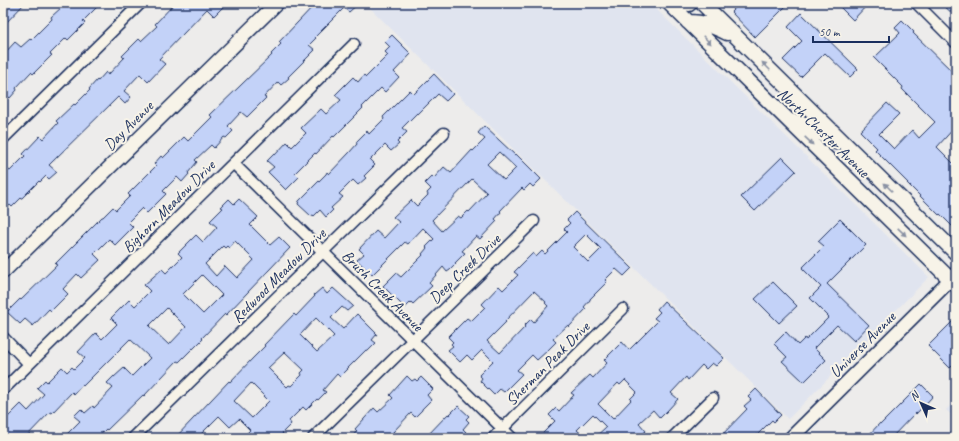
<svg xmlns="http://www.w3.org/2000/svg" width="959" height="441" font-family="Caveat,sans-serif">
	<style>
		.built { fill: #e0e4ef }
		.building { fill: #c3d2f8; stroke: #1b2f5e; fill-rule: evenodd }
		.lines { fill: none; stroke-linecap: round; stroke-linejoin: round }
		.minor-casing { stroke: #1b2f5e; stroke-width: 13 }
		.tertiary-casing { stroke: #1b2f5e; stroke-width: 16 }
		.secondary-casing { stroke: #1b2f5e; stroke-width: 17 }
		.minor { stroke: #f7f3e8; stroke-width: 10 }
		.tertiary { stroke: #f7f3e8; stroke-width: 13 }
		.secondary { stroke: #f7f3e8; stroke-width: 14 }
		.oneway { fill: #8991a3 }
		.labels { text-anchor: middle; stroke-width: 4; stroke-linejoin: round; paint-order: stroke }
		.street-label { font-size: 16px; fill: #1b2f5e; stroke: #f7f3e8 }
	</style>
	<rect width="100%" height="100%" fill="#edeceb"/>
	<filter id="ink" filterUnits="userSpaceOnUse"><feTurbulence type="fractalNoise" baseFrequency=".025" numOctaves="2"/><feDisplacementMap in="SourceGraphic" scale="8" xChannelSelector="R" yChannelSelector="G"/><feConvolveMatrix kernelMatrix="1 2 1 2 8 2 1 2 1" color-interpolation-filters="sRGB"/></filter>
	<g filter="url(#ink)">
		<path class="built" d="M365,3h285l279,274 -141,142z
			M956,400v19l-10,-9z"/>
		<path class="building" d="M3,3h22l-22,23z
			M67,3h34l-18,18 2,2 -17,17 -2,-2 -16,16 2,1 -19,19 -2,-2 -15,16 1,2 -7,8 -1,-1 -6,6v-48l12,-13 6,5 9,-8 1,1 21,-21 -1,-2 11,-10 1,1z
			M175,3h52l-13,13 -7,-7 -48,50 6,5 -17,18 -8,-8 -16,17 7,6 -6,7 -7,-7 -69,68 8,7 -8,7 -3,-3 -6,6 -1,-1 -17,17h-1l-9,9 -2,-2 -7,6v-37l4,-5 3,2 15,-15 -2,-2 17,-18 3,3 15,-16 -2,-2 18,-17 1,1 15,-15 -1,-1 8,-9 1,1 8,-9 2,3 16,-17 -2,-2 17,-17 2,2 16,-15 -2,-2z
			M316,3h43l-10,9 -5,-4 -29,29 1,1 -7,7 6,5 -27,27 1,1 -8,7 -3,-3 -14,15 2,1 -19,19 -6,-5 -13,14 5,5 -7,7 -2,-1 -10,11 -3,-3 -16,15 2,2 -9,11 1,1 -7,8 -5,-5 -14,14 3,3 -19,19 -5,-5 -14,14 5,5 -18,18 -6,-6 -15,15 6,6 -19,18 -4,-4 -14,15 5,5 -17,17 -2,-2 -16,17 -8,-7 -5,5 -13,-12 13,-13 1,1 36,-35 -2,-1 47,-47h1l10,-10 3,3 14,-14 -2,-2 28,-28 -2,-2 7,-8 2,2 21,-21 4,4 24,-24 -2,-2 62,-60 -1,-1 10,-10 -2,-2z
			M740,3h49l-34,34 -24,-25z
			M836,3h33l-16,17z
			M941,3h15v14z
			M801,13l57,56 -8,8 -25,-24 -24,24 -18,-17 19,-19 -14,-14z
			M902,20l12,12 -1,1 43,42v51l-19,21 19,19v64l-16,-16 -1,1 -32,-32h1l-33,-33 2,-2 -17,-17 27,-28 12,11 -20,20 15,15 18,-19 7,8 16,-16 -33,-33 1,-2 -29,-29 26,-25 -5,-6z
			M392,35l19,19 -17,18 5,5 -14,15 -4,-4 -19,19 1,1 -29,29 -1,-1 -17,18 -1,-1 -20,20 4,4 -13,13 -18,-18 6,-5 -7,-6 7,-7 1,1 12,-13 5,5 14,-14 -5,-5 20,-19 5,5 15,-14 -6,-5 18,-18 5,5 6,-7 2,2 22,-22 -3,-3 5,-5 -5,-5z
			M434,74l19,20 -7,7 -8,-7 -20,20 -1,-1 -15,15 5,4 -10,10 2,2 -8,7 -6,-6 -15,15 5,5 -11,11 2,2 -8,7 -5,-5 -14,14 4,3 -12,11 2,2 -7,7 -6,-7 -6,6 -1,-1 -2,1 -13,-12 1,-3 27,-27 1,-2 2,2 20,-21 8,-9 -1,-2 11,-11 2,3 15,-15 -1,-2 27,-27 4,4z
			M484,126l31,29 1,-1 25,25 -8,8 -3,-3 -6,6 -2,-2 -22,23 1,1 -6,7 2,2 -17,18 -4,-3 -14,15 3,2 -10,10 1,1 -6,6 -3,2 -4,-5 -14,16 3,3 -19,18 -2,-2 -6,6 -22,-22 13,-13 5,4 22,-22 -1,-1 5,-6 -1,-1 8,-8 -11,-11 -15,16 -3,-2 -33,33 -15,-15 7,-6 -5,-5 17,-18 8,7 15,-16 -6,-5 18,-17 6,6 11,-11 -1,-2 4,-4 -6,-6 7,-7 2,2 10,-11 7,6 21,-23 1,1 12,-12 -7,-6zM499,152l17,16 -12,12 -17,-16zM472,179l15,14 -18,19 -1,-1 -7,7 -3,-2 -16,15 -10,-11z
			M782,157l14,14 -41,40 -14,-14z
			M229,199l5,5 5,-5 19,18 -8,8 20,20 9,-8 11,11 -64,67 -1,-1 -23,24 1,1 -10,10v-1l-14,14 -2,-1 -33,35 -1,-1 -36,35 -1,-1 -9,9h-15l-4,-4 -3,4h-12l17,-17 -6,-5 7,-7 4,4 8,-7 1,2 19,-20 -6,-5 7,-7v1l10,-9 8,8 18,-18 -20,-19 -47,47 -1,-1 -8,9 -2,-2 -20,21 -2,-1 -25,26h-22v-16l18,-18 7,7 16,-17 -7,-6 8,-8 2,2 15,-15 5,5 5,-5 2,2 11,-11 -7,-6 18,-19 6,6 15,-15 -6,-6 18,-18 6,6 15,-15 -6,-6 18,-16 4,4 16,-16 -4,-4 18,-18 7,7 14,-15 -7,-6 13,-13 -2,-1zM235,241l19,19 -17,18 -12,-12 -9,10 -11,-12 18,-18 2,2 2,-2 2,2zM202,275l20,20 -19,19 -20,-20zM167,308l19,19 -17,18 -20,-19z
			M575,212l57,56 -8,8 -8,-7 -11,11 2,2 -17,17v1l-6,7 2,2 -17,18 -1,-2 -15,14 3,3 -8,8 -11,10 -5,-5 -15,15 5,4 -18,18 -4,-3 -6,6 -14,-14 2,-3 -3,-3 14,-14 -11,-11 -10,10 -5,-5 -7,7 -12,-12 5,-4 -2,-2 2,-2 -5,-5 19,-19 4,3 14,-14 -3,-3 17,-18 4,4 15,-15 -4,-3 19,-19 3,4 6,-6 3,3 22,-22 -3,-3 6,-6 -3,-3zM586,234l15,15 -13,13 -15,-15zM534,291l12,11 -1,1 3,3 -14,16 -3,-3 -7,7 1,1 -25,26 -13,-12 19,-19 -1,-1z
			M840,219l26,26 -39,39 42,41 -15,16 -17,-16 -23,23 12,12 -22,22 -22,-21 5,-4 -13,-13 12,-12 12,13 7,-7 1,2 23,-23 -19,-19 11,-11 -19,-19 22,-22 -6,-5z
			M773,282l24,24 -18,17 -24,-24z
			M322,288l5,6 6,-6 20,18 -6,5 -5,-4 -11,11 12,11 14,-15 20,20 -5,6 4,3 -8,8 -2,-1 -19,19h1l-8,8 -3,-3 -14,16 3,2 -8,8 -1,-1 -11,11 -3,-3 -14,14 2,3 -9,9 4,5h-44l8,-8 -11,-11 -9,8 -11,-11 -18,18 4,4h-30l54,-57 1,1 22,-23 13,-13 -1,-1 30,-31 2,2 19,-20 -1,-1zM316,318l18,18 -17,16 -17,-17zM285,352l19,18 -3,3 1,2 -11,11 -2,-1 -2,2 -19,-19zM251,383l18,18 -17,17 -18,-17z
			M664,301l60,57 -8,8 -4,-3 -6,6 -4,-4 -14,15 -2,-3 -15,16 7,6 -10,11 -8,8 -7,-8 -14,13 7,8 -8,7h-44l12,-11 -13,-13 -16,16 9,8h-48l17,-17 -6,-6 7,-7 3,3 15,-16 -3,-2 19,-18 3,3 14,-15 -3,-3 18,-18 7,8 29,-29 -4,-3 6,-6 -3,-3zM625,380l12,12 -7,7 1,1 -18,19 -15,-15 20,-21 2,2z
			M956,318v44l-6,6 -22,-22z
			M407,376l5,5 3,-2 2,2 4,-4 12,12 -6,6 4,5 -9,9v1l-7,7 -4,-4 -18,19 6,6h-48l6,-7 -2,-2 19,-21 4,4 15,-14 -3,-3z
			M921,384l12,12 -17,18 -1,-1 -24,25h-25l14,-15 1,1z
			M756,389l25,26 -7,7 -2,-2 -18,18h-35l28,-29 -3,-3 7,-6 -3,-3z
			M458,406l11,10 -3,3 3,3 -6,7 3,3 -7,6h-34l23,-24 1,1z"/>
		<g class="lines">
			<defs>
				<path id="minor" d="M916,3l40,40
					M3,139l138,-136
					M233,163l279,275
					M3,337l26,27
					M3,390l351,-346
					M133,438l311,-305
					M313,438l221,-217
					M493,438l130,-129
					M672,438l41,-40"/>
				<path id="tertiary" d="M3,272l274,-269
					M791,438l165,-164"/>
				<path id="secondary" d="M669,3l287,282
					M684,3l5,1 1,-1
					M702,3l254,250
					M688,22c16,0 25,4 39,11
					M790,121l12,2 34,19"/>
			</defs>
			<use href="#minor" class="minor-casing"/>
			<use href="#tertiary" class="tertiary-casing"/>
			<use href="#secondary" class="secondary-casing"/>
			<use href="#minor" class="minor"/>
			<use href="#tertiary" class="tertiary"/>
			<use href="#secondary" class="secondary"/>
		</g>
		<defs><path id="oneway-solid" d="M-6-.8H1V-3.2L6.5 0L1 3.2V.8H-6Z"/></defs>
		<g class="oneway">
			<use href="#oneway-solid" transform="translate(707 40) rotate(45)"/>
			<use href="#oneway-solid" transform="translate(766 66) rotate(-135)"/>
			<use href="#oneway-solid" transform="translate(809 141) rotate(44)"/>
			<use href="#oneway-solid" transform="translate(888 187) rotate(-135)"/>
			<use href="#oneway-solid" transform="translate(902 232) rotate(44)"/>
		</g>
	</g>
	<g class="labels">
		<g class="street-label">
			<text transform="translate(128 125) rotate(-45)" y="6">Day Avenue</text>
			<text transform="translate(824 132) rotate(44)" y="6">North Chester Avenue</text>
			<text transform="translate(168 206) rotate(-45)" y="6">Bighorn Meadow Drive</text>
			<text transform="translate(464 268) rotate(-44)" y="6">Deep Creek Drive</text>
			<text transform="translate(278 275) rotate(-45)" y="6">Redwood Meadow Drive</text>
			<text transform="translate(383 290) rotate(45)" y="6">Brush Creek Avenue</text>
			<text transform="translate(862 344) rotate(-45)" y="6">Universe Avenue</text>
			<text transform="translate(547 363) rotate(-45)" y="6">Sherman Peak Drive</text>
		</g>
	</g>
	<rect width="959" height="441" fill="none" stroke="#f7f3e8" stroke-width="16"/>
	<rect x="8" y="8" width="943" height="425" fill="none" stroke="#1b2f5e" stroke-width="1.5" filter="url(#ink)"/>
	<g transform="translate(921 403) rotate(315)" stroke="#f7f3e8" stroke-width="3" paint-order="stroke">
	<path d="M0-3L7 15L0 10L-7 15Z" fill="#1b2f5e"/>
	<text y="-6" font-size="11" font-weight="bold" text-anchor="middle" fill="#1b2f5e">N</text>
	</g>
	<path d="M813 36v6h76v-6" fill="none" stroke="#1b2f5e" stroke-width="2"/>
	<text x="819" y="36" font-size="12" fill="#1b2f5e" stroke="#f7f3e8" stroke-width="3" paint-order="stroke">50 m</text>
</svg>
